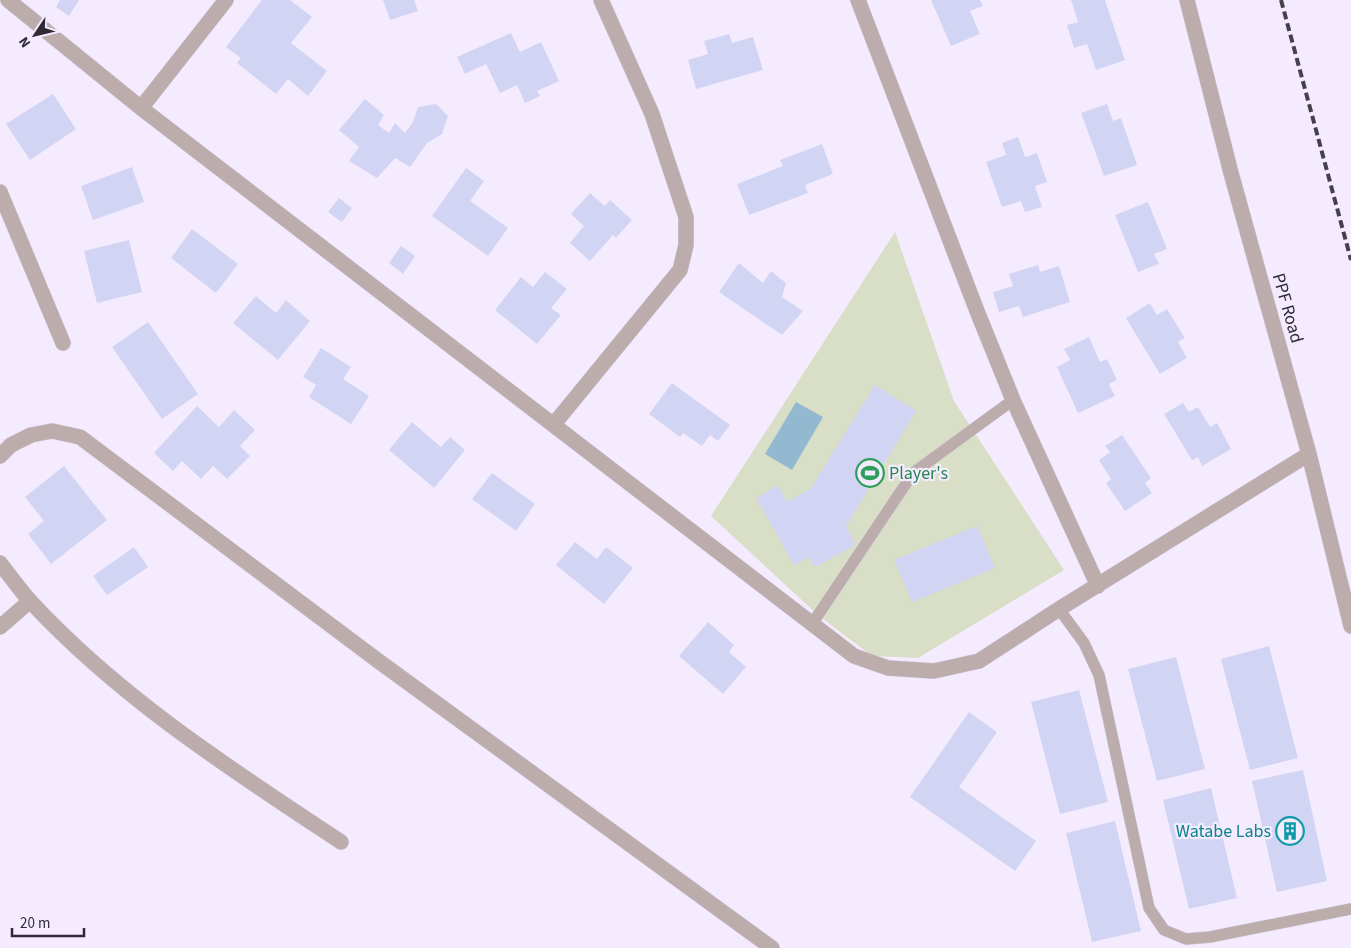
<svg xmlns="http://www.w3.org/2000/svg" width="1351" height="948" font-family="'Source Sans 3',sans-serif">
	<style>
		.green { fill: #d9dec6 }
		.water { fill: #92b9cf }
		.building { fill: #d2d4f3 }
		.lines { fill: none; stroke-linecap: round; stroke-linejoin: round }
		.service-casing { stroke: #d1c9da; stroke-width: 12 }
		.minor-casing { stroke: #d1c9da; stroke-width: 16 }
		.service { stroke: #bcacac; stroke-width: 11 }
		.minor { stroke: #bcacac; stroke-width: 15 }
		.rail { stroke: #46404b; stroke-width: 4; stroke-dasharray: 8 4; stroke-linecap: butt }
		.labels { text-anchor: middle; stroke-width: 4.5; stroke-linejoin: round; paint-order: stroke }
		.street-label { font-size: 18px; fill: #302a35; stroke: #f4ecfe }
		.leisure-label { font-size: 18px; fill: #27864d; stroke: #f4ecfe; text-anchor: start }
		.culture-label { font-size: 18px; fill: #0d838f; stroke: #f4ecfe; text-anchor: end }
	</style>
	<rect width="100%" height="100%" fill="#f4ecfe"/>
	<path class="green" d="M895,232l59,169 110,169 -146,88 -46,-2 -54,-41 -107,-99z"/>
	<path class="water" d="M796,402l27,15 -31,53 -27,-16z"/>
	<path class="building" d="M60,0h19l-10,16 -13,-9z
		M262,0h28l22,17 -21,26 36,28 -19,25 -20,-17 -12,15 -39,-31 4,-5 -15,-11z
		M383,0h31l4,11 -28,9z
		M931,0h49l3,6 -13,5 10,23 -29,12z
		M1071,0h34l20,60 -29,10 -9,-26 -13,4 -7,-23 11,-3z
		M511,33l9,19 21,-10 18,39 -22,10 3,5 -15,7 -8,-18 -17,8 -14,-29 -21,10 -8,-17z
		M729,34l3,9 21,-6 10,33 -67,19 -8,-29 20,-6 -4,-13z
		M53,94l23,35 -46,31 -24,-36z
		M365,99l19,16 -6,10 11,8 6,-10 10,10 8,-11 5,-15 18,-3 12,12 -6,18 -15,9 -17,24 -15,-9 -18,20 -28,-17 10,-14 -20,-17z
		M1107,104l6,17 8,-3 16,47 -33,11 -23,-63z
		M1018,137l7,20 12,-4 10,29 -12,4 7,21 -17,5 -4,-11 -19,6 -16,-45 20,-7 -4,-12z
		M822,144l11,30 -28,11 3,8 -59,22 -12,-31 46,-18 -3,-6z
		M132,167l12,35 -51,18 -12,-34z
		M466,168l18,13 -14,20 38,27 -20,28 -56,-40z
		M590,193l15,13 5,-6 22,20 -16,18 -3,-3 -23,26 -20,-18 14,-17 -13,-12z
		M339,198l13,10 -10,14 -14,-10z
		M1148,202l19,47 -13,5 5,10 -21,8 -23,-57z
		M192,229l46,35 -22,29 -45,-35z
		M129,240l13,52 -45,11 -13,-52z
		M401,246l14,10 -12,18 -14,-11z
		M739,263l24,20 8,-12 15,12 -4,14 21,14 -21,24 -63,-43z
		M1038,265l2,7 19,-6 11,36 -47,15 -4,-11 -20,6 -6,-20 20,-6 -4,-12z
		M545,272l22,17 -16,19 10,7 -24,29 -42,-34 26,-33 12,10z
		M256,296l20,17 10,-13 24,21 -32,39 -45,-37z
		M1150,303l7,12 10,-6 18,29 -7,4 9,16 -27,16 -34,-56z
		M148,322l50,72 -36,25 -50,-72z
		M1089,337l11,25 7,-3 10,21 -8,4 6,12 -37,17 -21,-46 13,-7 -6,-11z
		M321,348l30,19 -8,12 26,17 -18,28 -42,-27 7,-12 -13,-8z
		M672,383l58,42 -12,16 -8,-6 -8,11 -19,-13 -3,4 -31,-23z
		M875,385l41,26 -70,115 10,19 -41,22 -6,-10 -15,8 -38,-67 22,-13 9,17 24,-14z
		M1183,403l6,9 9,-5 12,20 7,-4 14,26 -29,17 -4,-9 -6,3 -28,-46z
		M197,406l22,21 15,-17 21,20 -15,16 10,10 -23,23 -14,-13 -12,13 -19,-18 -9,10 -19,-18z
		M412,422l29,25 9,-10 15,13 -31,38 -45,-38z
		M1122,435l29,43 -6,5 7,10 -27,18 -19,-28 5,-4 -12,-19 11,-8 -5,-6z
		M64,466l43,54 -56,44 -23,-30 16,-13 -19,-24z
		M492,473l43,31 -19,27 -44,-32z
		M977,526l18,42 -83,34 -18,-42z
		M575,542l22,17 9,-12 27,21 -29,36 -48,-39z
		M134,547l14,20 -41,28 -14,-19z
		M708,622l26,23 -5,7 17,15 -23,27 -44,-38z
		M1269,646l29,112 -48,12 -29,-111z
		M1176,657l29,112 -48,12 -29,-112z
		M1079,690l29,112 -48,12 -29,-112z
		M969,712l28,20 -38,55 77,54 -21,30 -105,-74z
		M1303,770l24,111 -50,11 -25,-111z
		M1211,788l26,110 -48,11 -26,-109z
		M1115,821l26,110 -49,11 -26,-109z"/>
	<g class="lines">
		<defs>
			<path id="service" d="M1059,609l25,34 15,32 50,233 15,22 22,9 24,-2 141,-28
				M812,624l101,-151 100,-73"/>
			<path id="minor" d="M8,0l133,108 713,548 34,12 46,3 45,-10 80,-52 250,-155
				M858,0l119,311 36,89 85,186
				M1187,0l44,173 78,281 42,172
				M141,108l85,-108
				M0,192l63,151
				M554,424l126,-154 6,-25v-28l-34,-103 -51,-114
				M0,456l11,-11 20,-10 21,-4 28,6 297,223 395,288
				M0,563c10,13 20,27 31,39 89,96 201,168 310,240
				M0,627l30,-26"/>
		</defs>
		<use href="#service" class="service-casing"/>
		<use href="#minor" class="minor-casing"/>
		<use href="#service" class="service"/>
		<use href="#minor" class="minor"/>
		<path class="rail" d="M1281,0l70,260"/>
	</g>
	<defs>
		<symbol id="stadium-ring" viewBox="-11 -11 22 22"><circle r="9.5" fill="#f4ecfe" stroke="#2e9e5b" stroke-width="1.5"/><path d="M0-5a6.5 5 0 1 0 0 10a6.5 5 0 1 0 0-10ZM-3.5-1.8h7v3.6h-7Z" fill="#2e9e5b"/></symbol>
		<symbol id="building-ring" viewBox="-11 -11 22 22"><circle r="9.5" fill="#f4ecfe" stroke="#0f9aa8" stroke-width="1.5"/><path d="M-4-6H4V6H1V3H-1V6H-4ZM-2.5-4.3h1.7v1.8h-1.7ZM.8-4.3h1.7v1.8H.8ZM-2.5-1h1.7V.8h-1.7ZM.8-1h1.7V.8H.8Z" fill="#0f9aa8"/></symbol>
	</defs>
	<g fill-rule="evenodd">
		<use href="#stadium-ring" x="854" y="457" width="32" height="32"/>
		<use href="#building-ring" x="1274" y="815" width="32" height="32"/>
	</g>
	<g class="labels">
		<g class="street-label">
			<text transform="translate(1288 308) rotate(74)" y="6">PPF Road</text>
		</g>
		<g class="leisure-label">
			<text x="889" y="479">Player's</text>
		</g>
		<g class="culture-label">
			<text x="1271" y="837">Watabe Labs</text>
		</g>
	</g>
	<g transform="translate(35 35) rotate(235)" stroke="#f4ecfe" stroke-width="4" paint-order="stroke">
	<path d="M0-4L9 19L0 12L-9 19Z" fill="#302a35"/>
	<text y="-8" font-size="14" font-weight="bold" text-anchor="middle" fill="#302a35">N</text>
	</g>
	<path d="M12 928v8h72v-8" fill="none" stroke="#302a35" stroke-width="2.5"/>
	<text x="20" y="928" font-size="15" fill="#302a35" stroke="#f4ecfe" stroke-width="4" paint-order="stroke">20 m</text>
</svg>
